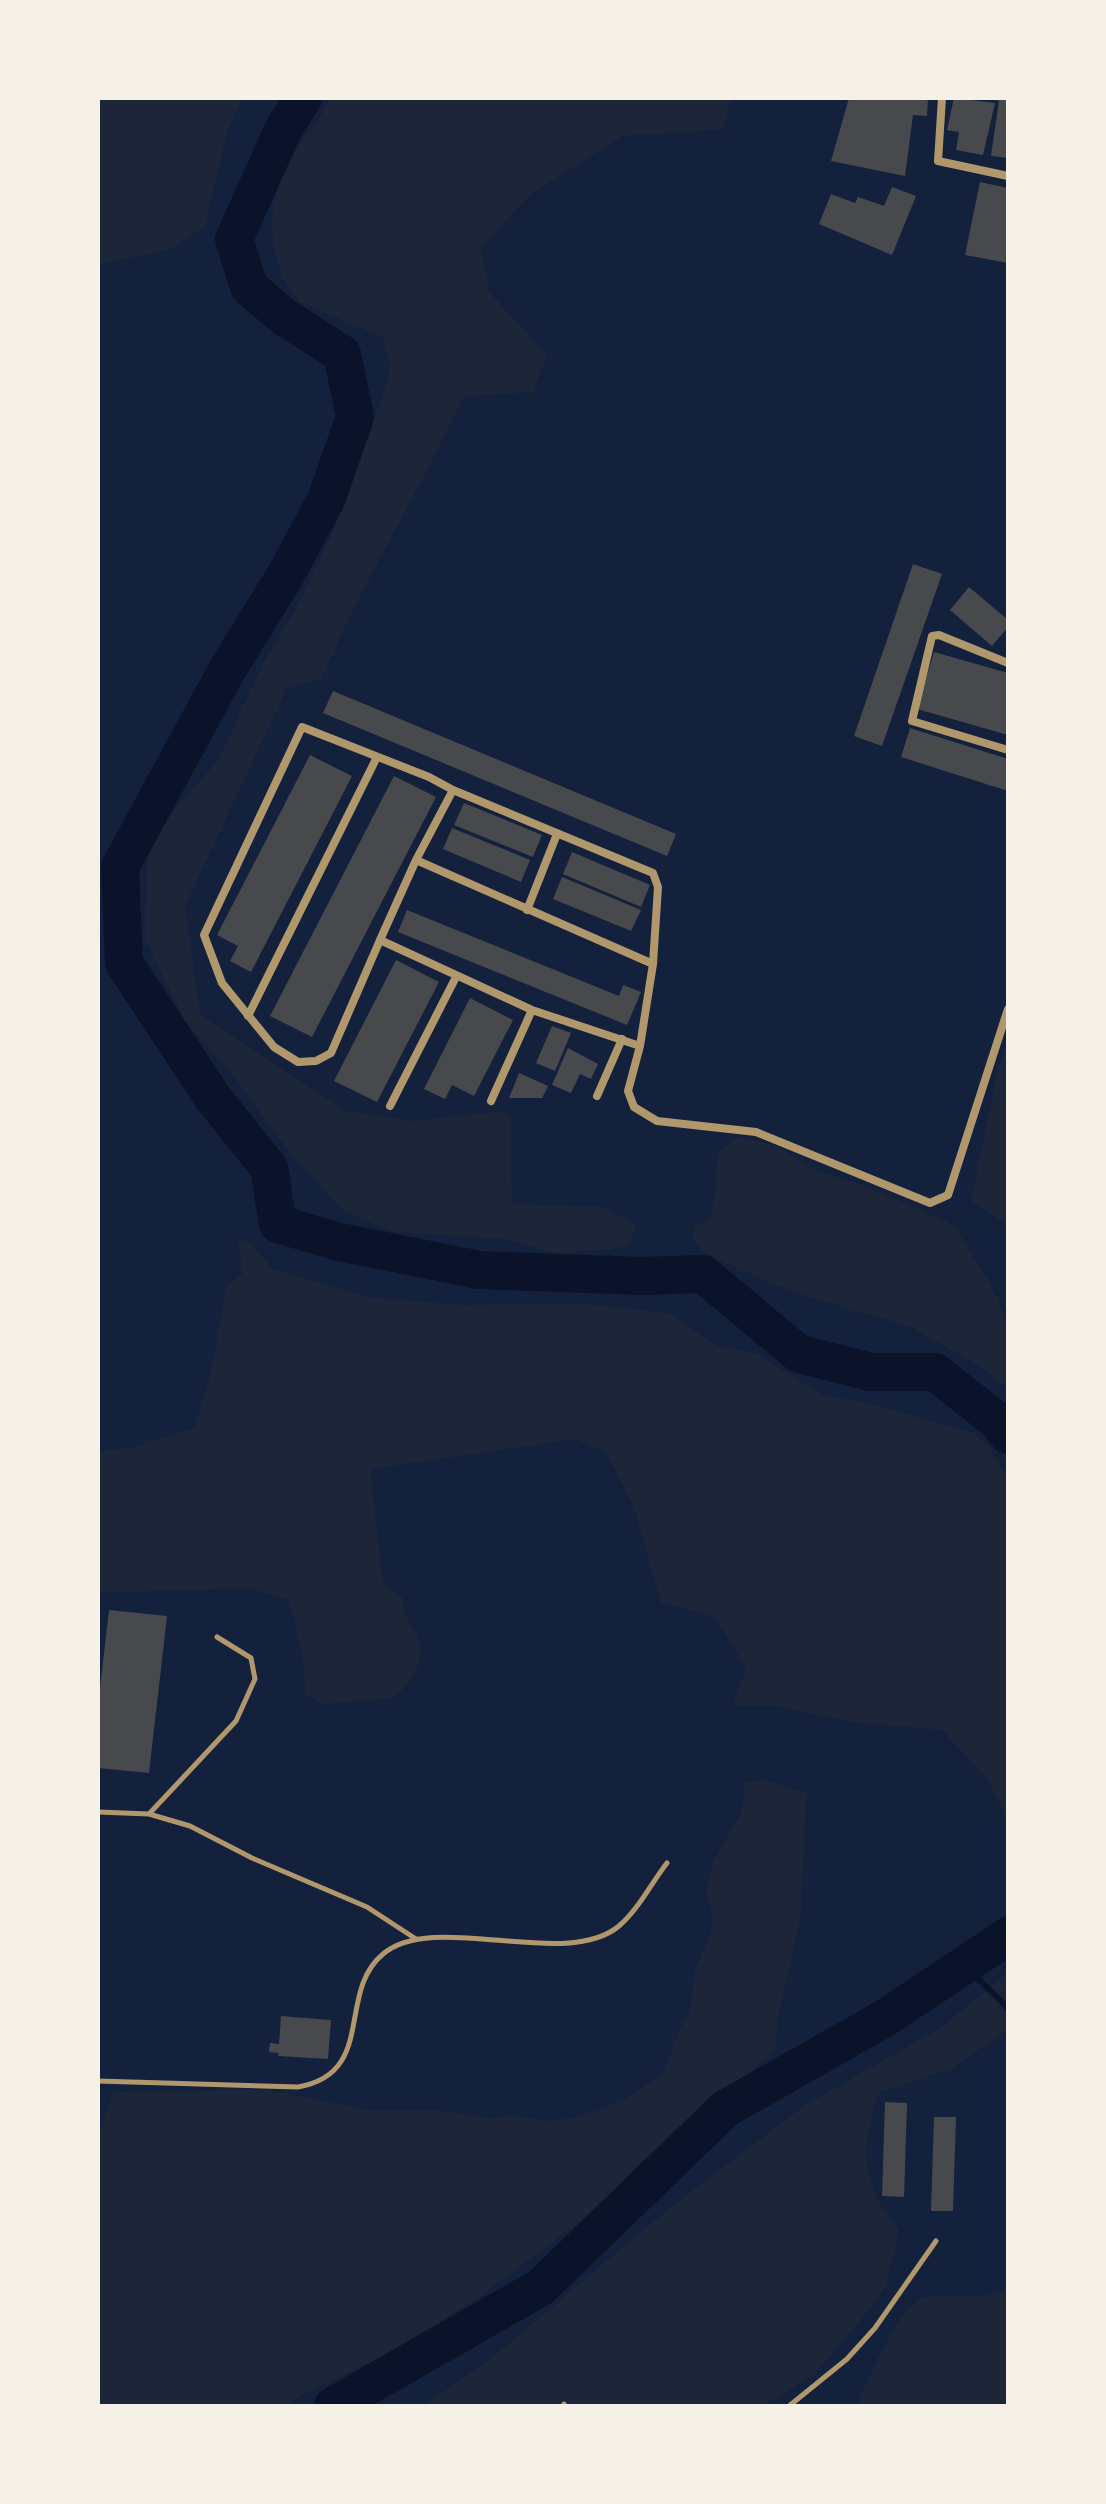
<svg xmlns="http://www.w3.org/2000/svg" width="1106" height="2504" font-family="'Open Sans',sans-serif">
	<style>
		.green { fill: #1d2539 }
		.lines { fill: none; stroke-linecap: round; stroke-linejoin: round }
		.stream { stroke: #0b132b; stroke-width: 6 }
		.river { stroke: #0b132b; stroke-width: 38 }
		.building { fill: #48494c }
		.service { stroke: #b1986c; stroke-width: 5 }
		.minor { stroke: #b1986c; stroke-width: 8 }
	</style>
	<rect width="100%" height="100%" fill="#14213d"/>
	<path class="green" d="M98,98h145l-15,31 -24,98 -35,23 -71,14z
		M331,98h400l-8,31 -101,7 -92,59 -49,52 8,45 59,64 -16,36 -68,4c-45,96 -102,187 -143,284l-33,6 -103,220 15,108 146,97 67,10 89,-10 8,5 2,88 93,3 31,18 -6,18 -19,7h-30l-20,5 -54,-16 -113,-7 -50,-21 -50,-53 -65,-88 -45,-50 -38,-80 1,-85 5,-19 67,-77 44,-95 35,-59 37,-77 12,-41 40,-102 3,-20 -6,-27 -84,-36c-32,-34 -35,-88 -16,-130 12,-27 33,-47 47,-74z
		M1008,1044v181l-37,-24 27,-134z
		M738,1137l36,8 43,26 49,15 88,39 36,59 18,39v66l-27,-22 -72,-41 -113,-33 -76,-32 -19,-11 -8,-10 1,-13 15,-7 5,-14 4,-54z
		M237,1238l14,6 21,25 99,29 93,7 109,-2 96,10 49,33 39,8 65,41 45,8 107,30 15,14 19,31v342l-22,-43 -44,-47 -83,-7 -83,-17 -44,-1 15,-36 -33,-52 -53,-15 -26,-92 -28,-57 -32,-14 -205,30 12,108 4,9 16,11c2,22 8,23 16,41 8,22 -7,50 -27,60l-67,6 -18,-9 -4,-41 -13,-54 -40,-12 -151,5v-142l33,-3 63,-20 15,-47 18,-95 16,-13z
		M764,1780l42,13 -5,122 -23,103 -3,33 -123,101 -65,64 -109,82 -94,58 -83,39 -15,11h-188v-273l16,-41 153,-2 101,20h65l58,8 19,-2 40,5 34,-5 45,-19 35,-25 16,-43 10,-18 5,-42 15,-33 2,-19 -6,-25 6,-28 29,-51 4,-30z
		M1008,1972v57l-56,39 -72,24c-22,54 -19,93 19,138l-13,55 -10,17 -62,73 -52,31h-339l65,-45 177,-149 140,-107 137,-78z
		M1008,2286v120h-152c12,-25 42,-100 68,-108 28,-9 58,8 84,-12z"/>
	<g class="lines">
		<path class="stream" d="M964,1965l44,43"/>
		<path class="river" d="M303,98l-19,30 -50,111 15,48 34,29 59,38 13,63 -29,83 -41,76 -58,94 -107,197 4,96 89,135 56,70 9,56 61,18 140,28 162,6 62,-2 96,80 72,18h64l61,48 12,15
			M333,2406l208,-119 184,-178 160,-91 123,-82"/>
	</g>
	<path class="building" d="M849,98h79l-1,18 -14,-1 -8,61 -74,-15z
		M954,98l41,5 -12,52 -27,-5 3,-18 -12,-2z
		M990,98h18v60l-17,-2 8,-55z
		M980,182l28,6v75l-43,-8z
		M892,187l24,9 -24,59 -73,-31 12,-30 24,9 3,-6 26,9z
		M913,564l29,10 -60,172 -28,-10z
		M969,587l39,33v7l-16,19 -42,-36z
		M934,652l74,21v62l-91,-26z
		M333,691l343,143 -9,22 -344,-143z
		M910,728l98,31v32l-107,-34z
		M310,755l42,21 -101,196 -21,-11 8,-15 -21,-11z
		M394,776l42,21 -124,240 -42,-21z
		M464,803l78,32 -9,22 -79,-32z
		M452,828l78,32 -9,22 -78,-33z
		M572,852l78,33 -9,22 -78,-33z
		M562,877l79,33 -10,21 -78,-32z
		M407,910l212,86 4,-11 18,7 -14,33 -229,-93z
		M396,960l43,22 -62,120 -43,-21z
		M470,998l43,22 -39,76 -22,-11 -7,14 -21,-10z
		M552,1026l19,7 -16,38 -19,-8z
		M568,1048l30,16 -7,15 -11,-5 -9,19 -19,-8z
		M519,1073l29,13 -6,12h-33z
		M109,1610l58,6 -18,157 -51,-5v-63z
		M281,2016l50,4 -3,39 -50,-3 1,-3 -10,-1 1,-9 9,1z
		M885,2102l22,1 -3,94 -22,-1z
		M934,2117h22l-3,94h-22z"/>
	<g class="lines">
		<path class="service" d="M98,1812l51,2 41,12 62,32 115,49 49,32
			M149,1814l87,-93 19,-42 -4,-21 -34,-21
			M98,2081l200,6c79,-14 38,-94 85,-133 51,-44 182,17 236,-28 19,-16 33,-44 48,-63
			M563,2406l1,-2
			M789,2406l58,-47 28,-31 61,-87"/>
		<path class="minor" d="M942,98l-4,63 70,15
			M1008,663l-69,-28 -7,1 -20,85 96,29
			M416,860l237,104 -13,82 -12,45 6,16 23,14 99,11 174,71 18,-8 60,-186
			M527,910l30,-76
			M380,940l-49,113 -15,8 -18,1 -24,-15 -52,-64 -18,-48 98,-208 127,50 24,13
			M248,1016l129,-259
			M640,1046l-108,-36 -152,-70 36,-80 37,-70 200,83 5,14 -5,77
			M597,1096l25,-57
			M491,1101l41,-91
			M390,1106l66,-129"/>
	</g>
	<rect width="1106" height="2504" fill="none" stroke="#f6f1e7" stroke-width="200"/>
</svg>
